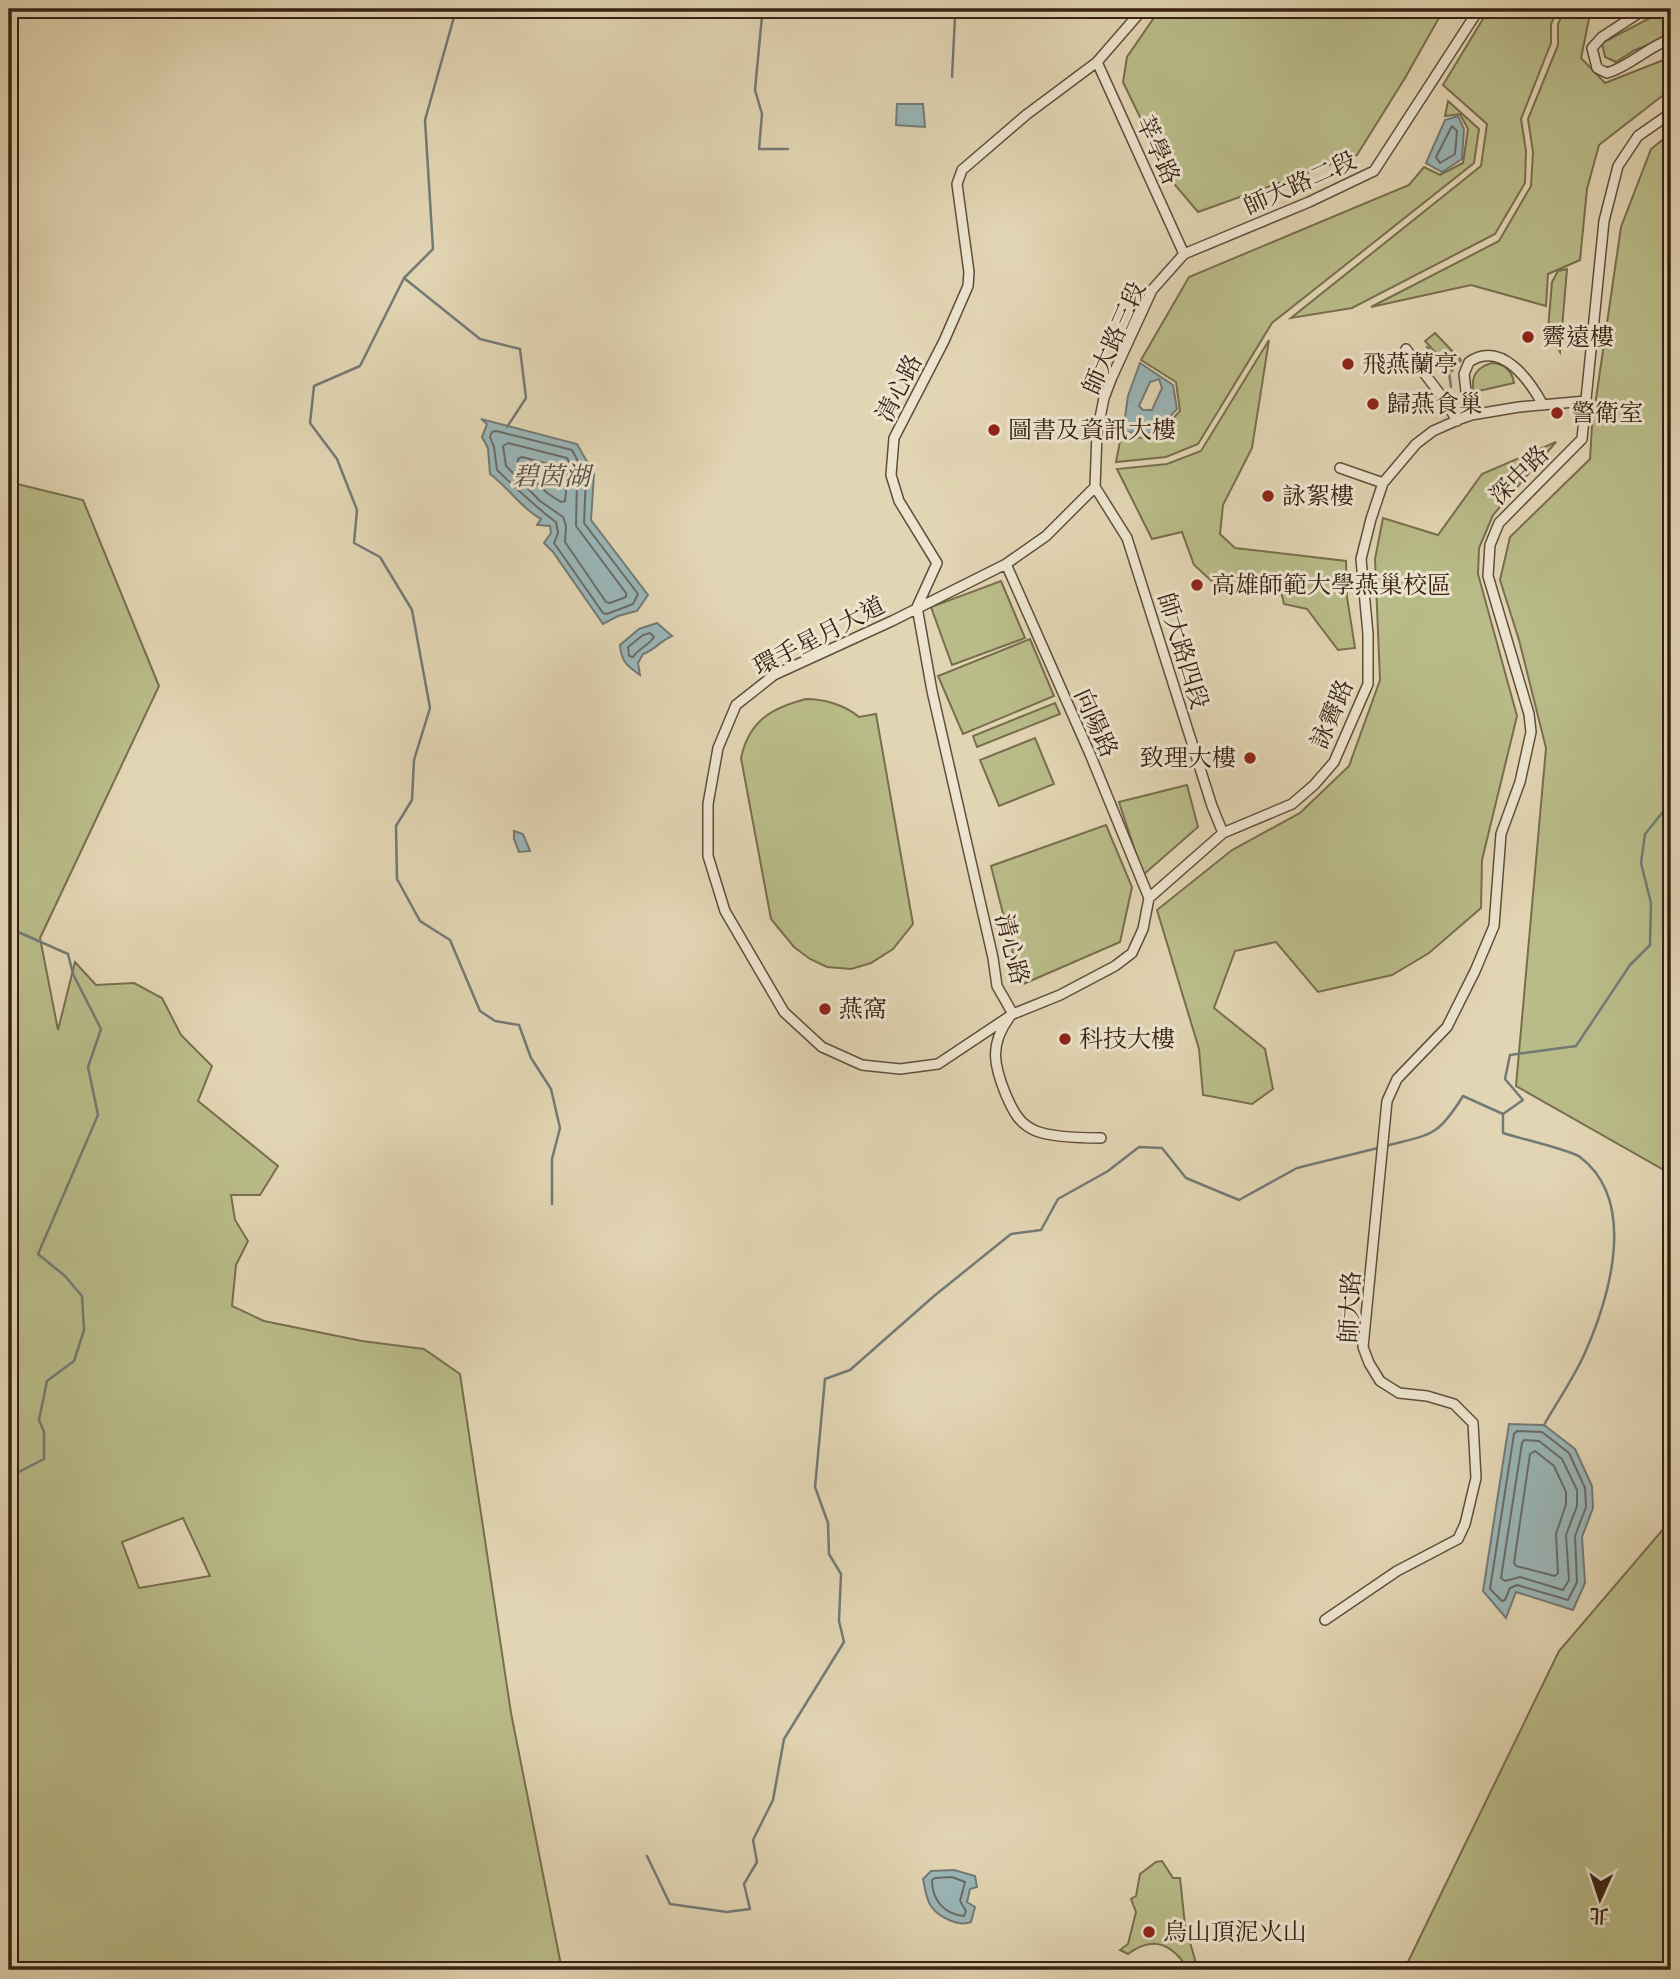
<svg xmlns="http://www.w3.org/2000/svg" width="1680" height="1979" font-family="Cardo,'Noto Serif TC',serif">
	<style>
		.green { fill: #b9bc89; stroke: #786e4e; stroke-width: 2; fill-rule: evenodd }
		.water { fill: #9ab6b8; stroke: #737a76; stroke-width: 2; fill-rule: evenodd }
		.lines { fill: none; stroke-linecap: round; stroke-linejoin: round }
		.shore { stroke: #696b66; stroke-width: 2 }
		.stream { stroke: #737a76; stroke-width: 2.5 }
		.minor-casing { stroke: #624d3c; stroke-width: 12 }
		.minor { stroke: #ece4ce; stroke-width: 9 }
		.poi-dot { fill: #8f2418; stroke: #ece4ce; stroke-width: 2.5 }
		.labels { text-anchor: middle; stroke-width: 6; stroke-linejoin: round; paint-order: stroke }
		.street-label { font-size: 24px; fill: #382014; stroke: #ece4ce }
		.poi-label { font-size: 24px; fill: #382014; stroke: #ece4ce; text-anchor: start }
		.water-label { font-size: 26px; font-style: italic; fill: #554d45; stroke: #ece4ce }
	</style>
	<rect width="100%" height="100%" fill="#e2d5b3"/>
	<filter id="stains"><feTurbulence type="fractalNoise" baseFrequency=".00286" numOctaves="4"/><feColorMatrix values="0 0 0 0 .2 0 0 0 0 .09 0 0 0 0 .02 0 0 0 .5 -.17"/></filter>
	<radialGradient id="worn" r=".72"><stop offset=".6" stop-color="#630" stop-opacity="0"/><stop offset="1" stop-color="#630" stop-opacity=".3"/></radialGradient>
	<path class="green" d="M1160,9h284l-39,69 -48,77 -159,57 -28,-33 -47,-97 4,-25z
		M1489,9h69l-7,15v19l-30,76 5,32 -1,32 -30,51 -143,74 -61,10 190,-152 6,-42 -44,-39z
		M1565,9h26l-10,49 24,25 66,-26v32l-72,56 -12,44 -7,71 -32,14 -2,32 -75,-21 -100,22 128,-66 32,-55 2,-34 -5,-33 30,-74v-21z
		M1667,9h4v27l-36,14 -19,12 -11,-5 -3,-14z
		M1448,101l31,28 -5,34 -202,160 -74,121 -32,13 -50,5 5,-26 34,3 25,-28 -4,-29 -35,-22 48,-83 220,-92 15,-18 16,8 23,-12 5,-34 -8,-15 -15,2z
		M1671,133v1041l-155,-88 30,-338 -27,-108 -19,-60 10,-43 80,-78 2,-33 29,-199 30,-78z
		M1567,269l-7,83 -12,-23 4,-47 6,-11z
		M1435,333l26,27 -9,11 -27,-30z
		M1269,340l-17,108 -29,57 -3,29 15,14 111,13 1,36 8,51 -17,2 -31,-41 -23,-5 -4,-17 -46,8 -19,-11 -21,-19 -12,-33 -30,7 -35,-70 50,-5 34,-13z
		M1492,363c13,1 20,7 22,20l-40,9c-4,-15 3,-25 18,-29z
		M1556,442l-63,73 -14,33 -1,26 39,142 -35,144 -1,48 -52,45 -37,22 -74,17 -42,-50 -41,9 -21,57 51,41 8,40 -21,15 -49,-9 -4,-46 -42,-139 75,-60 68,-37 49,-47 31,-86 -5,-121 8,-41 55,17 44,-61z
		M9,482l74,18 76,186 -119,252 18,92 17,-68 21,23 38,-2 28,15 19,37 31,31 -14,35 80,65 -18,29h-29l4,25 13,21 -12,24 -4,41 32,15 98,20 62,8 36,25 51,339 51,257h-553zM183,1518l27,58 -71,12 -17,-46z
		M1001,581l24,57 -73,27 -21,-58z
		M1030,639l24,57 -91,38 -25,-58z
		M806,699c18,0 39,6 53,18l17,-3 37,210 -20,25 -22,14 -20,6 -24,-2 -17,-8 -16,-12 -23,-28 -30,-161c8,-37 30,-50 65,-59z
		M1055,703l5,11 -83,33 -4,-11z
		M1035,738l19,46 -55,22 -19,-46z
		M1187,785l11,42 -55,48 -24,-73z
		M1106,825l26,62 -12,55 -99,43 -30,-119z
		M1671,1520v450h-267l155,-319z
		M1162,1861l11,17h7l5,47 13,45h-9c-16,-25 -35,-36 -61,-16l-8,-4 8,-6 8,-32 -5,-13 5,-3 4,-22 16,-12z"/>
	<path class="water" d="M897,104h26l2,23 -29,-2z
		M1458,116l6,13 -2,30 -20,13 -16,-9 19,-43z
		M1140,363l33,22 4,24 -22,24 -32,-1 5,-36zM1159,379l3,9 -10,22h-9l-4,-4 11,-24z
		M481,419l96,25 17,30 -3,46 57,75 -11,16 -19,5 -15,8 -50,-72 -9,-9 7,-10 -1,-7 -13,-1 4,-6c-19,-10 -33,-32 -51,-45l-2,-26 -6,-11 5,-13z
		M657,623l15,13c-12,5 -17,14 -29,18l-5,9 2,12c-13,-9 -19,-14 -20,-30l19,-16z
		M514,831l9,3 7,17 -11,1 -5,-13z
		M1509,1424l35,1 31,24 17,37 1,22 -11,29 3,46 -12,27 -57,-18 -10,26 -23,-27z
		M954,1870l21,6 2,11 -7,2 -3,13 8,5 -4,15c-12,5 -33,-5 -40,-16 -5,-7 -6,-18 -8,-27l8,-8z"/>
	<g class="lines">
		<path class="shore" d="M1452,126l5,5 -2,23 -15,9 -4,-6z
			M496,431l76,19 14,26 -2,47 54,71 -5,10 -26,10 -4,-1 -49,-70 4,-10 -2,-11c-21,-15 -40,-34 -59,-52l-3,-23 -4,-10 2,-5z
			M508,443l59,15 10,20 -1,48 50,67v4l-16,6 -4,-1 -41,-60 1,-16 -3,-9 -23,-16 -34,-35 -3,-20z
			M522,457l37,10 8,14 -2,20 -4,1 -14,-9 -29,-30v-4z
			M650,633l4,4c-6,9 -15,11 -21,20l-4,-1 -1,-9 15,-12z
			M1517,1431l25,1 27,21 16,35 1,19 -11,29 2,46 -9,18 -51,-15 -7,3 -5,12 -3,1 -12,-12 24,-155z
			M1524,1440l15,1 23,18 15,31v16l-11,29 3,45 -6,10 -43,-13 -15,4 -4,-3 21,-135z
			M1535,1451l19,15 12,26v12l-10,30 2,39 -3,3 -39,-10 -2,-3 16,-109z
			M952,1877l13,5 -5,19 6,10 -2,5c-21,-2 -32,-17 -32,-36l3,-2z"/>
		<path class="stream" d="M452,9l2,8 -29,103 8,129 -29,29 76,61 40,10 6,49 -19,29
			M759,9l3,7 -7,74 7,24 -3,35h29
			M950,9l5,8 -3,60
			M9,17l25,-8
			M404,278l-44,88 -46,20 -4,37 27,36 20,51 -3,33 26,14 32,53 18,98 -16,52 -2,40 -16,26 1,53 23,42 30,19 30,71 15,10 24,4 12,33 20,31 9,39 -8,31v45
			M1427,347l22,25 2,15
			M9,928l59,26 5,20 28,55 -13,38 10,48 -60,139 27,22 17,20 2,34 -10,31 -27,20 -8,39 5,12v27l-35,18
			M1503,1114v19c15,5 68,17 77,24 59,45 29,142 4,198 -11,24 -27,47 -40,70
			M1385,1146c46,-12 52,-8 78,-50l40,18 20,-14 -18,-21 5,-24 66,-9 54,-81 20,-20 1,-42 -10,-40 4,-29 26,-32
			M647,1856l23,48 57,8 23,-3 -6,-25 13,-22 -4,-22 20,-40 11,-61 60,-97 -5,-21 2,-47 -12,-20 -1,-31 -13,-36 10,-108 25,-9 84,-74 77,-62 30,-4 17,-31 50,-28 31,-24 23,1 24,30 53,22 58,-32 81,-20"/>
		<defs>
			<path id="minor" d="M1645,9l-43,28 -10,11 5,20 10,5c24,-7 40,-26 64,-34
				M1097,62l87,192
				M1406,349l40,53 11,19
				M1469,416l-5,-42 5,-12c33,-22 61,19 74,43
				M1340,468l43,15
				M1095,487l-49,49 -40,28 -114,57 -118,54 -38,30 -18,43 -10,56v52l17,55 59,101 38,35 40,18 38,4 38,-5 75,-50 47,-19 55,-29 17,-13 11,-24 6,-31 74,-65 69,-29 22,-19 20,-23 34,-78v-50l-7,-75 10,-40 12,-36 33,-39 17,-13 27,-12 11,-4 48,-8 67,-6
				M1006,564l84,190 59,144
				M1223,833l-11,-27 -85,-268 -32,-51 2,-54 7,-35 8,-21 40,-87 32,-36 125,-52 65,-31 105,-162
				M1013,1014l-16,-28 -4,-28 -61,-267 -15,-84 20,-44 -38,-62 -8,-26 3,-37 50,-97 24,-55 1,-14 -12,-88 5,-14 64,-55 71,-53 46,-53
				M1009,1018c-20,27 -15,48 -3,77 7,16 13,29 30,36 16,6 48,7 65,7
				M1325,1620l72,-49 61,-32 7,-15 11,-46 -3,-55 -19,-19 -27,-8 -28,-3 -19,-12 -11,-18 -6,-16 24,-246 10,-22 50,-52 28,-56 19,-45 7,-92 19,-52 11,-50 -2,-18 -41,-138 2,-31 9,-22 83,-84 22,-218 14,-55 20,-30 33,-23"/>
		</defs>
		<use href="#minor" class="minor-casing"/>
		<use href="#minor" class="minor"/>
	</g>
	<g class="poi-dot">
		<circle cx="1528" cy="337" r="7"/>
		<circle cx="1348" cy="364" r="7"/>
		<circle cx="1373" cy="404" r="7"/>
		<circle cx="1557" cy="413" r="7"/>
		<circle cx="994" cy="430" r="7"/>
		<circle cx="1268" cy="496" r="7"/>
		<circle cx="1197" cy="585" r="7"/>
		<circle cx="1250" cy="758" r="7"/>
		<circle cx="825" cy="1009" r="7"/>
		<circle cx="1065" cy="1039" r="7"/>
		<circle cx="1149" cy="1932" r="7"/>
	</g>
	<g class="labels">
		<g class="street-label">
			<text transform="translate(1158 150) rotate(66)" y="8">莘學路</text>
			<text transform="translate(1300 183) rotate(-24)" y="8">師大路二段</text>
			<text transform="translate(1114 338) rotate(-66)" y="8">師大路三段</text>
			<text transform="translate(899 388) rotate(-63)" y="8">清心路</text>
			<text transform="translate(1519 475) rotate(-45)" y="8">深中路</text>
			<text transform="translate(819 636) rotate(-27)" y="8">環手星月大道</text>
			<text transform="translate(1183 651) rotate(73)" y="8">師大路四段</text>
			<text transform="translate(1332 714) rotate(-67)" y="8">詠霽路</text>
			<text transform="translate(1096 723) rotate(66)" y="8">向陽路</text>
			<text transform="translate(1012 949) rotate(76)" y="8">清心路</text>
			<text transform="translate(1350 1307) rotate(-87)" y="8">師大路</text>
		</g>
		<g class="poi-label">
			<text x="1542" y="345">霽遠樓</text>
			<text x="1362" y="372">飛燕蘭亭</text>
			<text x="1387" y="412">歸燕食巢</text>
			<text x="1571" y="421">警衛室</text>
			<text x="1008" y="438">圖書及資訊大樓</text>
			<text x="1282" y="504">詠絮樓</text>
			<text x="1211" y="593">高雄師範大學燕巢校區</text>
			<text x="1236" y="766" text-anchor="end">致理大樓</text>
			<text x="839" y="1017">燕窩</text>
			<text x="1079" y="1047">科技大樓</text>
			<text x="1163" y="1940">烏山頂泥火山</text>
		</g>
		<g class="water-label">
			<text x="551" y="485">碧茵湖</text>
		</g>
	</g>
	<rect width="1680" height="1979" fill="none" stroke="#e2d5b3" stroke-width="35"/>
	<rect x="10" y="10" width="1659" height="1958" fill="none" stroke="#382014" stroke-width="3.5"/>
	<rect x="18" y="18" width="1645" height="1944" fill="none" stroke="#382014" stroke-width="2"/>
	<g transform="translate(1600 1899) rotate(183)" stroke="#ece4ce" stroke-width="5" paint-order="stroke">
	<path d="M0-5L12 26L0 18L-12 26Z" fill="#382014"/>
	<text y="-10" font-size="19" font-weight="bold" text-anchor="middle" fill="#382014">北</text>
	</g>
	<rect width="100%" height="100%" filter="url(#stains)"/>
	<rect width="100%" height="100%" fill="url(#worn)"/>
</svg>
